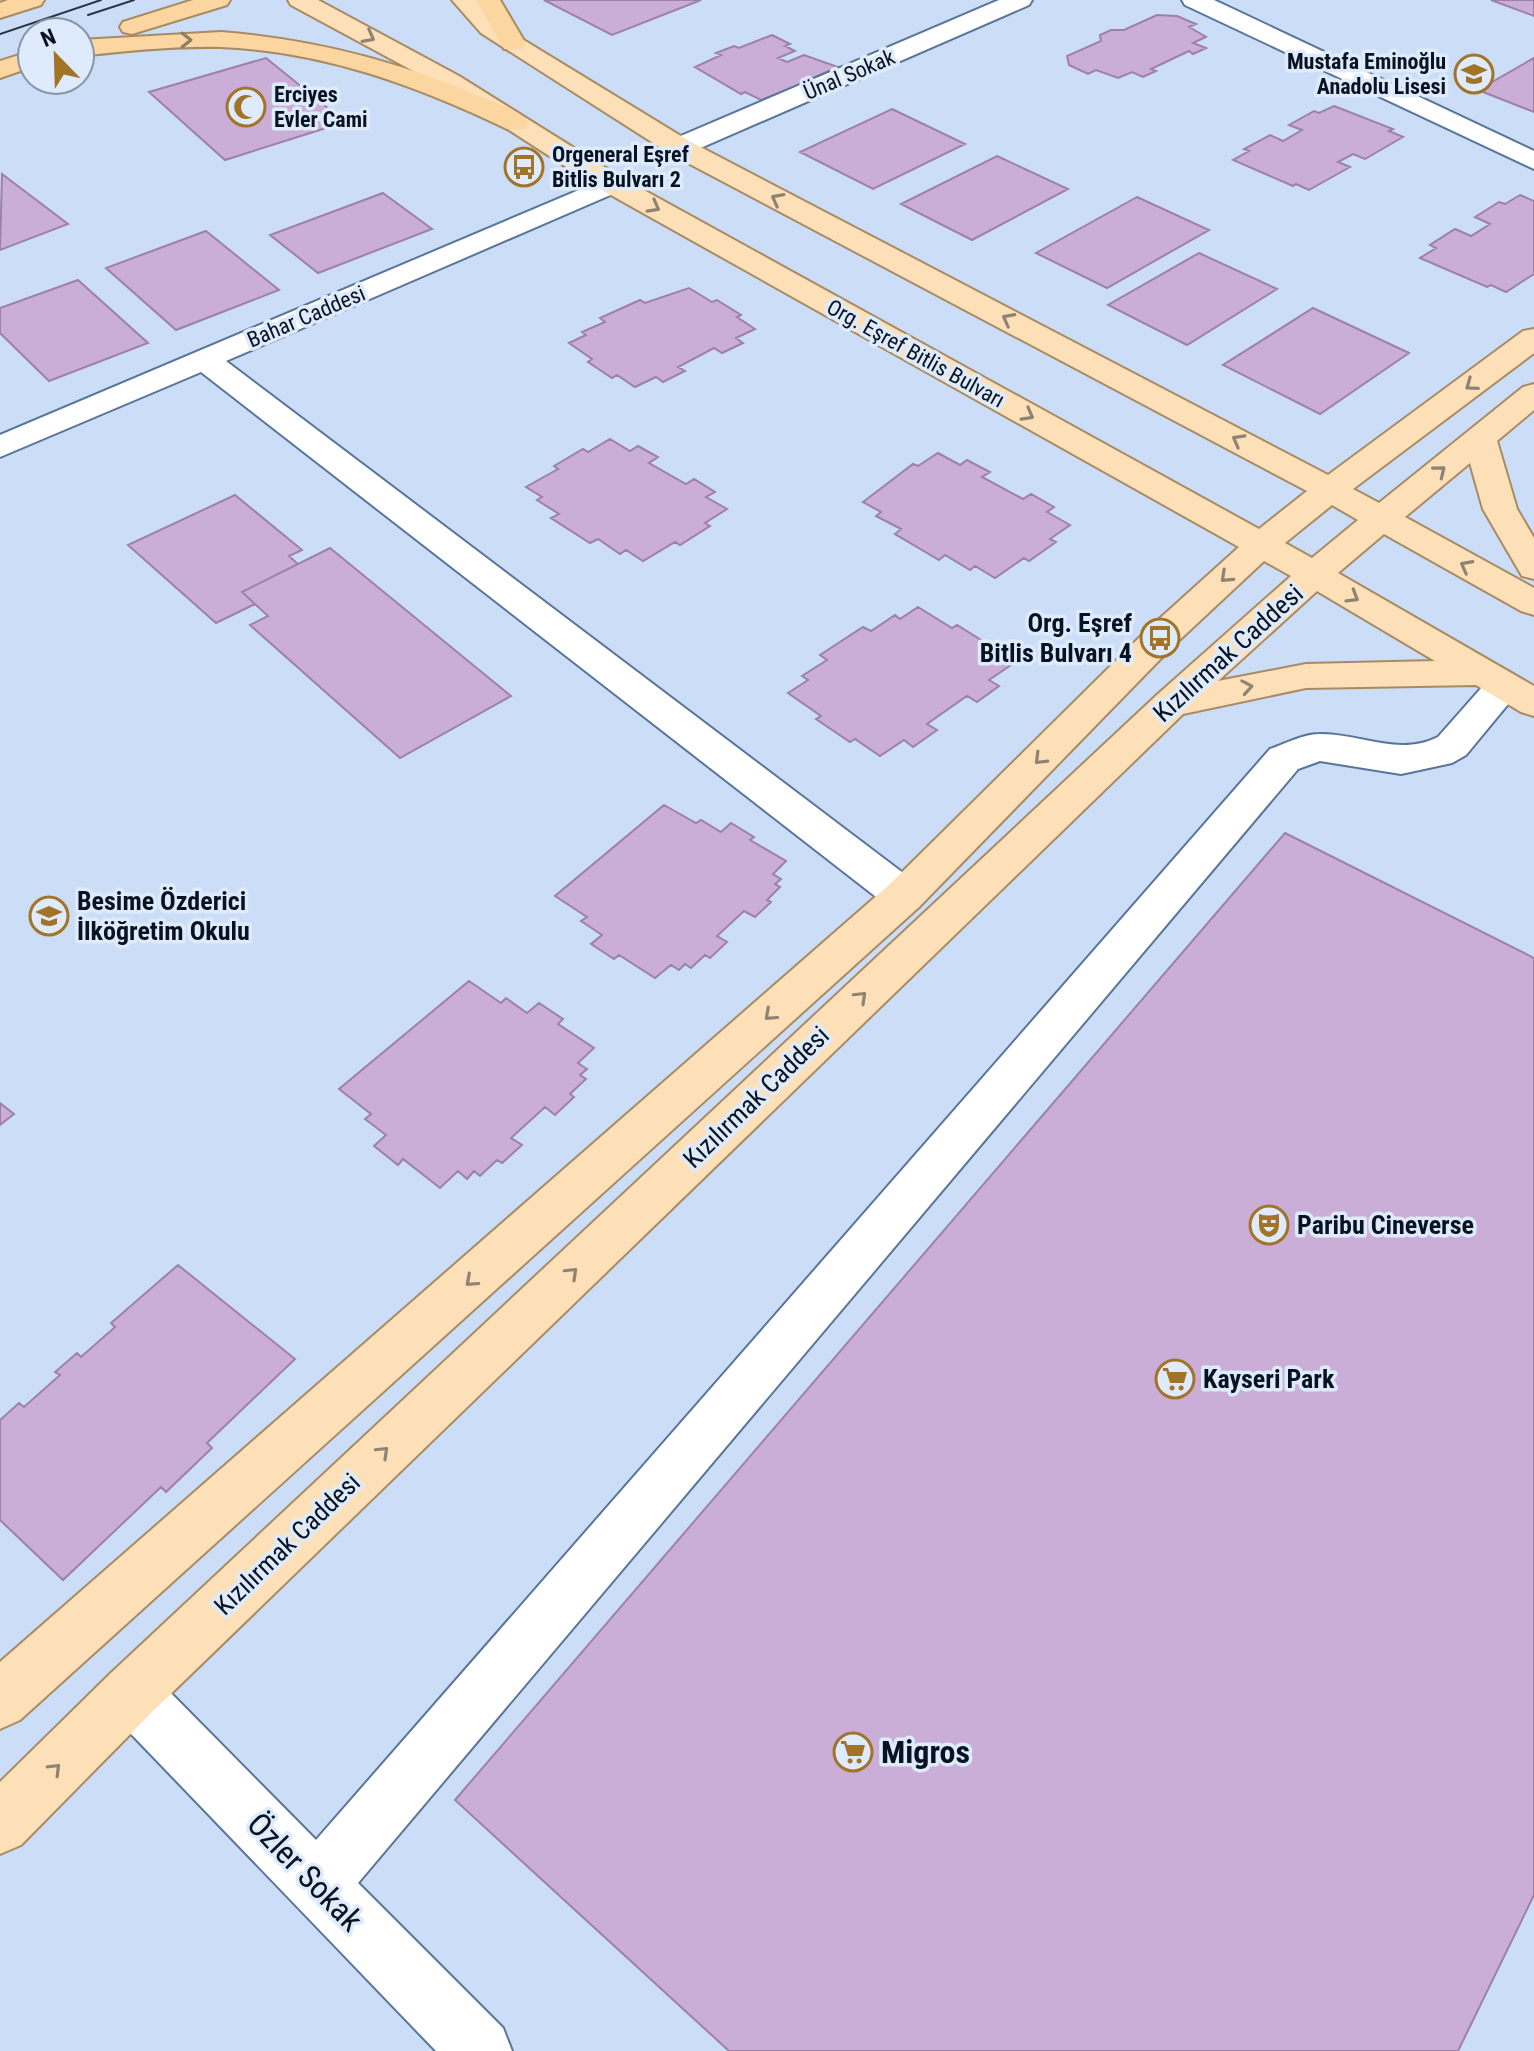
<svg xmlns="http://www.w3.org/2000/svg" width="1534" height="2051" font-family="'Roboto Condensed',sans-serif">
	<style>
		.building { fill: #cbaed7; stroke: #9d81a8; stroke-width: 2 }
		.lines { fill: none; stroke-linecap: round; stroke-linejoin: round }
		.minor-casing { stroke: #59759a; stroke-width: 4 }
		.primary-casing { stroke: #a78b64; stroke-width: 4 }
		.trunk-casing { stroke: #a78b64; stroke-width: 4 }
		.minor { fill: #fff; fill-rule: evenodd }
		.primary { fill: #fde0b8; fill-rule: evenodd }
		.trunk { fill: #fcd6a0; fill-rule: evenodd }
		.tram { stroke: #2a3646; stroke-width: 2 }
		.oneway { stroke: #8f8474 }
		.oneway2 { stroke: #8e7e67 }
		.labels { text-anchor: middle; stroke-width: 7; stroke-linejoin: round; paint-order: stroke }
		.far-poi-label { font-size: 22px; font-weight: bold; fill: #081321; stroke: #deebfc; text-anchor: start }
		.far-street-label { font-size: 22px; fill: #081321; stroke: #deebfc }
		.poi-label { font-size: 26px; font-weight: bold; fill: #081321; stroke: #deebfc; text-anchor: start }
		.street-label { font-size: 26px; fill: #081321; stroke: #deebfc }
		.near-poi-label { font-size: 32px; font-weight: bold; fill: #081321; stroke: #deebfc; text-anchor: start }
		.near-street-label { font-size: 32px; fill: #081321; stroke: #deebfc }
	</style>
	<rect width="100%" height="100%" fill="#ccdef7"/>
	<path class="building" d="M544,0h157l-89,35z
		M1491,0h43v16z
		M1157,15l20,1 19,8 -7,3 17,10 -13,6 13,5 -13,6 -4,-3 -38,18 5,2 -13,6 -11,-5 -14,6 -22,-8 -8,4 -19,-9 -2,-9 34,-15 -1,-6 11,-5h13z
		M772,35l18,9 -5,2 10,5 -17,7 9,4 17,-7 34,12 -32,14 5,3 -17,7 -5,-2 -28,11 -16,-8 -4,2 -46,-27 26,-12 -5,-2 18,-7 5,2z
		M266,58l79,64 -120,38 -76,-68z
		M1534,58v54l-56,-22z
		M1334,106l59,23 -4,2 14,6 -38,22 -12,-5 -15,8 12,5 -41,23 -13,-6 -3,2 -60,-26 16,-9 -5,-2 26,-14 13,6 19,-11 -13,-5 25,-14 5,2z
		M892,109l73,35 -92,45 -73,-37z
		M997,156l71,33 -96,51 -71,-36z
		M2,174l66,50 -68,26z
		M383,193l49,36 -114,44 -48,-38z
		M1520,195l14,6v73l-28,18 -15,-7 -4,2 -67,-29 16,-10 -6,-3 25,-16 16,7 19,-12 -15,-7 24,-15 6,2z
		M1137,197l72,33 -102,58 -71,-35z
		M206,231l73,59 -103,40 -70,-62z
		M1199,253l78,36 -90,56 -79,-40z
		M78,280l70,63 -99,38 -49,-48v-25z
		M689,288l23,14 5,-2 24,15 -4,2 18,12 -19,9 7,5 -21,10 -8,-5 -36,19 7,4 -22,11 -7,-5 -21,10 -18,-12 -5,3 -24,-16 4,-3 -23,-16 17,-8 -4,-3 23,-10 -5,-4 40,-18 5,3z
		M1313,308l96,45 -89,61 -97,-49z
		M610,439l20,12 8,-5 20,11 -9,6 37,21 8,-5 21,13 -9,5 21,12 -22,14 5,3 -30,19 -5,-3 -32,19 -17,-11 -6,4 -22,-15 -8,4 -39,-25 8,-4 -22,-14 5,-3 -16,-10 32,-18 -4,-3 29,-17 5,3z
		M938,453l22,12 7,-5 23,12 -8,5 41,22 8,-5 23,13 -7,5 23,13 -20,14 6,3 -27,19 -5,-3 -29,20 -20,-12 -5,4 -25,-15 -6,5 -44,-26 6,-5 -25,-13 5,-4 -18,-10 50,-38 5,2z
		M235,495l67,55 -13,6 9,8 -56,28 13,12 -39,19 -88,-78z
		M330,548l181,148 -111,62 -150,-133 18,-9 -26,-24z
		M918,607l34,21 5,-3 32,20 -4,4 26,16 -22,15 10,6 -22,16 -10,-6 -40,28 10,6 -24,17 -9,-7 -24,16 -25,-17 -5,3 -34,-23 5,-3 -33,-23 20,-13 -6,-4 25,-16 -7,-5 43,-28 8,4 24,-16 5,4z
		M664,805l32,18 5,-3 20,12 10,-9 23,14 -4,3 36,21 -13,13 8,5 -6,5 5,3 -13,13 4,2 -16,15 -11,-6 -27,25 10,6 -17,16 -5,-3 -14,13 -6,-4 -6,6 -8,-5 -16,13 -36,-23 -5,4 -23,-15 11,-9 -21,-14 6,-4 -32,-21z
		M1285,833l249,125v937l-76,156h-729l-274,-251z
		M469,981l32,22 5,-5 21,15 12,-10 24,16 -5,5 36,24 -16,15 9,6 -7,6 6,4 -16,15 4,3 -19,18 -10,-8 -34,31 11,7 -20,18 -5,-3 -17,16 -6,-5 -7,8 -9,-8 -18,17 -37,-29 -5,6 -24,-19 12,-11 -21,-16 6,-5 -32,-25z
		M0,1103l14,11 -14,11z
		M178,1265l117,94 -88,84 5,5 -46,44 -5,-5 -98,93 -63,-60v-100l19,-17 5,4 36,-32 -5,-3 22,-19 4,4 34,-30 -4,-4z"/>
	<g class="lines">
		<defs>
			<path id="minor" d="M999,0h33l-3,5 -340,148h-20l-4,-6 4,-6z
				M1182,0h32l320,151v18l-349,-164z
				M612,176l10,2 4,6 -4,6 -396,171 693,524 6,11 -6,11 -15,4 -15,-4 -688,-535 -201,85v-22z
				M1504,673l13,4 6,9 -57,69 -14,8 -51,11 -81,-13 -22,8 -940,1114 145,145 9,23h-76l-325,-338 -8,-20 8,-20 20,-8 20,8 165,167 954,-1091c15,-5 33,-15 49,-15 42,-1 79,23 119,3l53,-60z"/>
			<path id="primary" d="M288,0h30l141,76 163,102 637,351 48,-38 -638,-338 -188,-120 -29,-33h25l22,23 23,16 167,102 639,334 195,-144 11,-2v24l-181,136 26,14 144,-116 11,-3v26l-37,31 20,68 17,29v41l-12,-3 -39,-67 -13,-46 -65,54 129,71v27l-13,-4 -137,-77 -46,39 196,113v30l-13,-4 -45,-27 -170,3 -123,26 -1032,999 -130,132 -21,9v-72l111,-109 1047,-979 133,-118 -27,-15 -91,85 -254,261 -899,813 -20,9v-67l889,-777 258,-255 92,-83 -637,-357 -161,-104 -150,-81zM1332,505l26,15 -46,38 -27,-15zM1317,591l118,70 -129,3 -88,17z"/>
			<path id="trunk" d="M8,0h36l-3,5 -41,13v-15z
				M193,0h37l-3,5 -95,29 -9,-2 -3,-5 3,-5z
				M476,0h24l26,44 -4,5h-18z
				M221,32c91,7 177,29 260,65 15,6 39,13 48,26l-4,6h-18c-91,-44 -185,-78 -287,-82 -46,-1 -93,4 -140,9v-16z
				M32,51v16l-32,11v-17z"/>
		</defs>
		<use href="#minor" class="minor-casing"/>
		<use href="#primary" class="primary-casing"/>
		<use href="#trunk" class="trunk-casing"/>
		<use href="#minor" class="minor"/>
		<use href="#primary" class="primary"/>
		<use href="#trunk" class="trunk"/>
		<path class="tram" d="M88,15l46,-15
			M0,34l101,-34"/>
	</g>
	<defs><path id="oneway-chevron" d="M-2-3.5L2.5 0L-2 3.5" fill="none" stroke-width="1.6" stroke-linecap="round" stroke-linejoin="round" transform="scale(2)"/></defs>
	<g class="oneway">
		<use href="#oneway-chevron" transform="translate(369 37) rotate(28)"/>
		<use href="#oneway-chevron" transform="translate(777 199) rotate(-152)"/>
		<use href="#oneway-chevron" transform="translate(654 207) rotate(29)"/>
		<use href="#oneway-chevron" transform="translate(1008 319) rotate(-152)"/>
		<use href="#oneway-chevron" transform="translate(1471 385) rotate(144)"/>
		<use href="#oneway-chevron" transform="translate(1028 415) rotate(29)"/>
		<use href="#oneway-chevron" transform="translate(1238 440) rotate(-151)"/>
		<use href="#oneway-chevron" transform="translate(1440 471) rotate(-39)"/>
		<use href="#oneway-chevron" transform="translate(1466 566) rotate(-152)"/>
		<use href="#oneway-chevron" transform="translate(1226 577) rotate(137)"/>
		<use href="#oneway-chevron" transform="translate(1353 597) rotate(31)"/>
		<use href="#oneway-chevron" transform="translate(1247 687) rotate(-10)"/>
		<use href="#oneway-chevron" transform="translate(1040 759) rotate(135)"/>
		<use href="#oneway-chevron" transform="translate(861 997) rotate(-44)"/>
		<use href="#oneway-chevron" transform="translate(770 1015) rotate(138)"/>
		<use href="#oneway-chevron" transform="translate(572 1273) rotate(-44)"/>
		<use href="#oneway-chevron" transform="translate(471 1281) rotate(138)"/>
		<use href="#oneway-chevron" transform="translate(383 1452) rotate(-44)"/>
		<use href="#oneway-chevron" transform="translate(55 1769) rotate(-45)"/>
	</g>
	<use class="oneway2" href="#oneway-chevron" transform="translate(186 40) rotate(-1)"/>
	<defs>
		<symbol id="school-ring" viewBox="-11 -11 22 22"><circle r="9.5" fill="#deebfc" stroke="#a27427" stroke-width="1.5"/><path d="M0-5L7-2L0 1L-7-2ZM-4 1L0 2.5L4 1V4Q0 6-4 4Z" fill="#a27427"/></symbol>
		<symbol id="mosque-ring" viewBox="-11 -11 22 22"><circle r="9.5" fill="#deebfc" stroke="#a27427" stroke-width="1.5"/><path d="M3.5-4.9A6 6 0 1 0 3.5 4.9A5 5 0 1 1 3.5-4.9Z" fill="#a27427"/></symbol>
		<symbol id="bus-ring" viewBox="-11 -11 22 22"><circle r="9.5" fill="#deebfc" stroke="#a27427" stroke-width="1.5"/><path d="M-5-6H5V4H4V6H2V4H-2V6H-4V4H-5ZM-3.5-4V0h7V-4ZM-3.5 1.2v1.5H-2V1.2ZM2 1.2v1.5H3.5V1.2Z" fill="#a27427"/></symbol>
		<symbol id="theatre-ring" viewBox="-11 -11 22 22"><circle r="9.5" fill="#deebfc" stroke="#a27427" stroke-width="1.5"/><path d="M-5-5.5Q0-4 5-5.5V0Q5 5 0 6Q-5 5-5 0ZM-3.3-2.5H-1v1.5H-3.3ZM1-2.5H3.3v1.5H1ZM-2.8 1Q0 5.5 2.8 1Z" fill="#a27427"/></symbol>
		<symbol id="supermarket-ring" viewBox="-11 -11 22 22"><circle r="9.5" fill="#deebfc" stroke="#a27427" stroke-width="1.5"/><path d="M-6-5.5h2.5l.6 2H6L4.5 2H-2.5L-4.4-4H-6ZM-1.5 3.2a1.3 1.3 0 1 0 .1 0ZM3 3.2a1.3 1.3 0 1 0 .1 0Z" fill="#a27427"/></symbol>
	</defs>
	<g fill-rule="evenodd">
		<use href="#school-ring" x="1452" y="52" width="44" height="44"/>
		<use href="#mosque-ring" x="224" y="85" width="44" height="44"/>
		<use href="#bus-ring" x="502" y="145" width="44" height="44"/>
		<use href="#bus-ring" x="1138" y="616" width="44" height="44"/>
		<use href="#school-ring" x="27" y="894" width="44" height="44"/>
		<use href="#theatre-ring" x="1247" y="1203" width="44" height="44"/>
		<use href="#supermarket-ring" x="1153" y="1357" width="44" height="44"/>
		<use href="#supermarket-ring" x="831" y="1730" width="44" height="44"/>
	</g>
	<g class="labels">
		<g class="far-poi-label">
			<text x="1446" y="69" text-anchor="end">Mustafa Eminoğlu<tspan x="1446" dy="25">Anadolu Lisesi</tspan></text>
			<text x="274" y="102">Erciyes<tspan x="274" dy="25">Evler Cami</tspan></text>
			<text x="552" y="162">Orgeneral Eşref<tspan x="552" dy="25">Bitlis Bulvarı 2</tspan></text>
		</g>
		<g class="far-street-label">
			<text transform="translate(849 74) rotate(-23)" y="8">Ünal Sokak</text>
			<text transform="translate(306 316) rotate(-23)" y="8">Bahar Caddesi</text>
			<text transform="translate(916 353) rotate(29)" y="8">Org. Eşref Bitlis Bulvarı</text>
		</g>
		<g class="poi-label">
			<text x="1132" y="632" text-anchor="end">Org. Eşref<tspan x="1132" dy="30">Bitlis Bulvarı 4</tspan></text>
			<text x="77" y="910">Besime Özderici<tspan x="77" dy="30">İlköğretim Okulu</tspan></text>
			<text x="1297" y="1234">Paribu Cineverse</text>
			<text x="1203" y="1388">Kayseri Park</text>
		</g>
		<g class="street-label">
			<text transform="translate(1228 653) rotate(-42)" y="9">Kızılırmak Caddesi</text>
			<text transform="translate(756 1097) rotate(-44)" y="9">Kızılırmak Caddesi</text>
			<text transform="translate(287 1544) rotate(-44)" y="9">Kızılırmak Caddesi</text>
		</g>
		<g class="near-poi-label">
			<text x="881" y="1763">Migros</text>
		</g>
		<g class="near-street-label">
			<text transform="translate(305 1872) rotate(46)" y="11">Özler Sokak</text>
		</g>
	</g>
	<g transform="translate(56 56) rotate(337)"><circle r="38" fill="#deebfc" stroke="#8895a4" stroke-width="2"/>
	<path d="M0-6L14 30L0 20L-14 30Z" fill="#a27427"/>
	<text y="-12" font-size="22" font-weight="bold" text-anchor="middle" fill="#081321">N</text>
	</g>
</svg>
